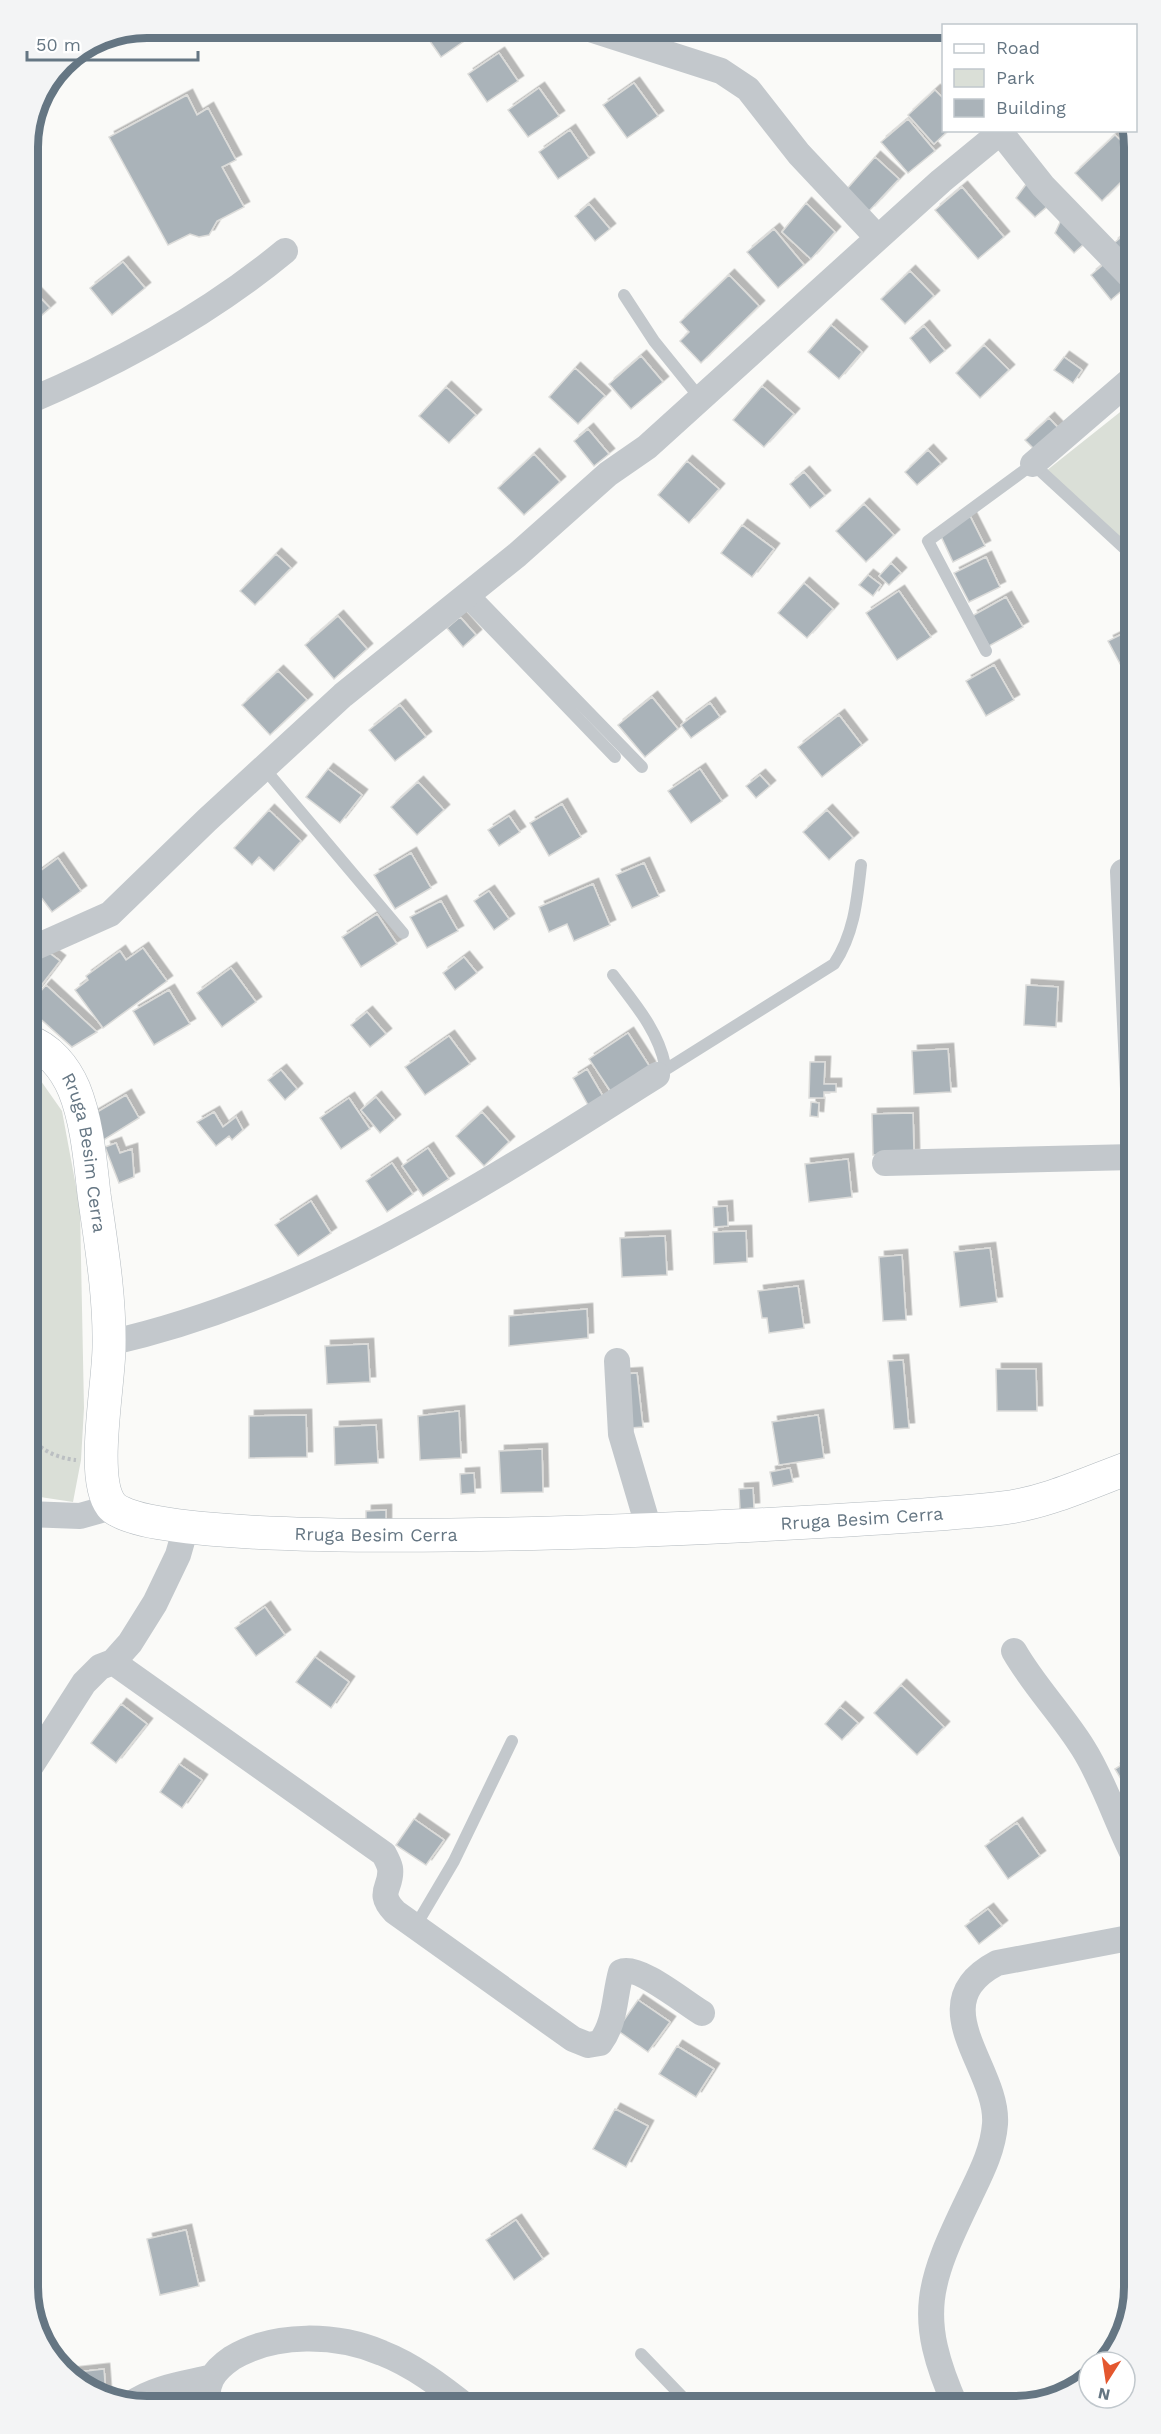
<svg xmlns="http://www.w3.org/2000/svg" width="1161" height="2434" font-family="'Work Sans',sans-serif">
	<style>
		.green { fill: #dadfd7 }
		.building { fill: #aab3b9; stroke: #dcdcda; stroke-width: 1.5; filter: url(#shadow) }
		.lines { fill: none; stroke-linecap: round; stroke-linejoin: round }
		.secondary-casing { stroke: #b3babf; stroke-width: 34 }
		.path { stroke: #bbbfc2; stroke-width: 4; stroke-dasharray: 3 3; stroke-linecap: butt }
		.lane { stroke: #c3c8cc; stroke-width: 12 }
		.street { stroke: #c3c8cc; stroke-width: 26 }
		.secondary { stroke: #fff; stroke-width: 33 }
		.labels { text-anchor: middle; stroke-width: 6; stroke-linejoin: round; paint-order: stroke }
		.street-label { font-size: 18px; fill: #657683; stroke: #fff }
		.rim { fill: none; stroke: #657683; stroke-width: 8 }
	</style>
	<defs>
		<filter id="shadow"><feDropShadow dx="5.5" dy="-5.5" stdDeviation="0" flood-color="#0004"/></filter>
	</defs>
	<rect width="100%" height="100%" fill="#fafaf8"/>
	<path class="green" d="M1134,401v155l-88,-85z
		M27,1061l35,50 18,97 4,200 -3,52 -8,42 -46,-7z"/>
	<path class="building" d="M267,27h48l-47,8z
		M420,27h48l5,8 -32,22z
		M499,53l19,28 -31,21 -19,-28z
		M634,83l24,33 -31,22 -24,-33z
		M539,88l20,28 -31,21 -20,-27z
		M935,90l9,9v31h5l-15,14 -26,-29z
		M187,95l10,20 11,-7 28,52 -14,7 22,40 -27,14 -8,14 -10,2 -9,-3 -22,11 -59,-108z
		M908,119l27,32 -27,22 -27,-31z
		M570,130l19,28 -31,21 -19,-27z
		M1115,135l19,18v16l-32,32 -27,-28z
		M875,157l24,22 -30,32 -23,-21z
		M1027,183l22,22 -14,12 -19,-19z
		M962,187l42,50 -26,22 -43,-49z
		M1134,190v13l-6,-6z
		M806,203l29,29 -24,27 -29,-27z
		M589,204l21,25 -15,12 -20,-25z
		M1062,218l23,25 -11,10 -19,-20z
		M1134,226v41l-21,-23z
		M774,229l30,36 -26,23 -31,-36z
		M123,262l22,26 -33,27 -22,-27z
		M1105,263l20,25 -14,12 -20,-25z
		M910,271l24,25 -29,28 -24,-25z
		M729,275l30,31 -58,57 -21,-22 9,-9 -9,-10z
		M27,284l23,24 -23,20z
		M831,325l31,27 -23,27 -31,-27z
		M924,326l21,25 -15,12 -20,-25z
		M984,345l25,25 -29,28 -24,-25z
		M641,356l22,26 -32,27 -22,-25z
		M1064,357l18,13 -9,13 -19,-13z
		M575,368l30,28 -27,28 -29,-27z
		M762,386l32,28 -30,33 -31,-27z
		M446,387l30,28 -27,28 -30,-27z
		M1049,418l13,14 -24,21 -13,-13z
		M588,429l21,25 -15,12 -20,-25z
		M928,450l13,14 -24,21 -12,-13z
		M534,454l26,28 -36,33 -26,-27z
		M687,461l32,28 -30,34 -31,-28z
		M804,472l21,24 -15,12 -20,-24z
		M864,504l30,31 -28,27 -30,-31z
		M970,516l15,30 -32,16 -14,-30z
		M742,525l32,24 -22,28 -31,-24z
		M276,554l15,14 -36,37 -15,-14z
		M986,557l14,30 -31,15 -15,-29z
		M891,563l10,10 -12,12 -10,-9z
		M868,575l13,10 -8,11 -14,-11z
		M804,583l29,26 -26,29 -29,-25z
		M899,591l32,46 -34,23 -31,-47z
		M1006,597l17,30 -34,19 -17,-30z
		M338,616l29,33 -33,30 -29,-34z
		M460,617l16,18 -13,12 -16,-19z
		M1134,628v62l-26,-49z
		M994,665l20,35 -28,16 -20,-35z
		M278,671l29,29 -37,35 -28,-30z
		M652,697l26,32 -33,28 -27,-32z
		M710,703l10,14 -29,21 -10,-13z
		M400,705l26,32 -31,24 -26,-31z
		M839,715l23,30 -40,32 -24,-30z
		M328,769l34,26 -22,28 -34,-26z
		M700,769l22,32 -31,22 -23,-32z
		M760,775l10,11 -14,12 -10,-12z
		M418,782l26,28 -27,25 -26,-28z
		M562,804l19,33 -32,19 -19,-33z
		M269,810l32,31 -27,30 -15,-14 -7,8 -18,-17z
		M827,810l26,28 -24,22 -26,-28z
		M509,816l11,16 -21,14 -11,-16z
		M411,853l20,35 -36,21 -21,-34z
		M58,858l23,33 -29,21 -24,-32z
		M644,863l15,33 -27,12 -16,-33z
		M593,884l17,41 -36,16 -7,-17 -18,8 -10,-25z
		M489,891l20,28 -15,11 -20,-29z
		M441,901l17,30 -31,17 -17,-31z
		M377,914l20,30 -36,23 -19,-30z
		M143,948l24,33 -64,47 -28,-38 13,-10 -2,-4 34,-25 6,9z
		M48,952l12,9 -33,43v-44z
		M464,957l13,16 -22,17 -12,-17z
		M231,968l25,34 -34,25 -25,-34z
		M46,985l51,47 -25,15 -45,-40z
		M1026,985l32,2 -2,40 -32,-2z
		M169,990l21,34 -36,21 -21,-34z
		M367,1012l19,22 -16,13 -19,-22z
		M628,1033l22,34 -39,25 -22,-33z
		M449,1036l21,28 -45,31 -20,-28z
		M948,1049l3,43 -37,2 -2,-43z
		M810,1062h15l-1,22h12v8h-12v6h-15z
		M587,1069l20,34 -15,9 -19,-34z
		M281,1070l16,19 -12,11 -17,-20z
		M126,1095l13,23 -37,23 -10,-26z
		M376,1097l19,23 -15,13 -19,-23z
		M349,1098l21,31 -29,20 -21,-31z
		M811,1102l8,1 -1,14 -8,-1z
		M214,1112l9,15 13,-10 7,13 -11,10 -3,-4 -13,10 -19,-24z
		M482,1112l27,30 -25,24 -28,-30z
		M913,1113l1,41 -41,1 -1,-41z
		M116,1143l4,10 12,-4 2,28 -15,6 -14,-36z
		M428,1148l21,31 -26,17 -21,-30z
		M848,1159l4,38 -43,5 -4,-38z
		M392,1163l21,31 -26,18 -21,-31z
		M311,1201l20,32 -33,23 -23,-31z
		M727,1206l1,20 -14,1 -1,-20z
		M746,1231l1,31 -33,2 -1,-32z
		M665,1236l2,39 -45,2 -2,-39z
		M990,1248l7,54 -37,5 -6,-55z
		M902,1255l4,65 -23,1 -4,-64z
		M798,1286l6,42 -35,5 -2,-15h-5l-4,-27z
		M587,1309l1,29 -79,8v-30z
		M368,1344l2,38 -43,2 -2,-38z
		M903,1360l6,68 -15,1 -6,-68z
		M996,1369h40l1,42h-40z
		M637,1373l6,54 -13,1 -7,-54z
		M459,1411l2,47 -41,2 -2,-44z
		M306,1415l1,42 -58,1v-42z
		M818,1415l6,43 -45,7 -7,-43z
		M376,1425l2,38 -43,2 -1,-38z
		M542,1449l1,43 -42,1 -2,-42z
		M790,1468l3,14 -20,4 -3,-14z
		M474,1473l1,20 -14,1 -1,-20z
		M753,1488l1,20 -14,1 -1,-20z
		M386,1510v14l-20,1v-14z
		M265,1607l20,28 -29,21 -21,-28z
		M315,1657l34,25 -18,26 -35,-26z
		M901,1685l43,42 -27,28 -43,-42z
		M121,1704l26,20 -31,39 -25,-20z
		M840,1707l18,16 -16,17 -17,-16z
		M1134,1757v39l-2,1 -17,-28z
		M179,1764l23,16 -20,28 -22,-16z
		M414,1819l30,21 -18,25 -30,-20z
		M1017,1823l23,33 -32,23 -23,-33z
		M988,1909l14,17 -23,18 -14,-18z
		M638,2000l32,22 -22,30 -31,-22z
		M677,2046l37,23 -18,28 -37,-23z
		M615,2109l33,17 -22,41 -33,-18z
		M516,2220l27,39 -29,21 -28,-40z
		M186,2230l13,56 -39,9 -13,-56z
		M104,2369l2,27 -26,-9 -12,-14z"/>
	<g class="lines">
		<defs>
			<g id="secondary">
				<path id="s1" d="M27,1041c22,7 38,27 47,48 13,32 16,70 20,105 7,50 16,102 15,153 0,37 -19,131 2,158 44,59 785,16 892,3 44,-5 89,-27 131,-42"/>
			</g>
		</defs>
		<use href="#secondary" class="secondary-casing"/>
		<path class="path" d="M27,1435c14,15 29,23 49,25"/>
		<path class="lane" d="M624,295l30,46 46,57
			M472,592l170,175
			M463,599l152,158
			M986,651l-58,-110 105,-77 101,93
			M263,767l140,166
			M613,975c21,28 45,55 52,90l-6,8
			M657,1075l177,-111c20,-30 23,-63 27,-99
			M415,1927l39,-66 58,-120
			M641,2354l51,53"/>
		<path class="street" d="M584,27l137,44 27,18 51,65 79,84
			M1001,133l42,53 91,94
			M27,402c92,-39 182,-88 258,-151
			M1033,464l101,-87
			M1123,872l11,238
			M27,951l83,-37 97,-94 136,-125 174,-140 91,-81 39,-27 294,-266 62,-51
			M885,1163l249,-6
			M109,1343c203,-46 375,-158 548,-268
			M617,1361l4,73 28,95
			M27,1514l53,2 32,-9
			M1014,1651c20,35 48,63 69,97 21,33 33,73 51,108
			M113,1662l271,192c2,4 5,9 6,14 3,20 -15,23 5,44l178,127 15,6 12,-2c16,-21 14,-46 21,-71 17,-8 64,31 81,41
			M27,1772l57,-89 16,-16 13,-5 17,-19 25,-40 23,-48 8,-28
			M131,2404c22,-16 52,-20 78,-26
			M209,2407c-5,-23 4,-36 23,-49 43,-26 105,-24 150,-5 31,12 60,34 85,54
			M956,2407c-41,-92 -28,-124 14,-211 11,-23 23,-46 25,-72 4,-56 -76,-120 2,-161l137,-26"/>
		<use href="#secondary" class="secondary"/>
	</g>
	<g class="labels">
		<g class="street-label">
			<text dy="6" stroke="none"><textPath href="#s1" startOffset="134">Rruga Besim Cerra</textPath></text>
			<text dy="6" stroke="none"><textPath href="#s1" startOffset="1246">Rruga Besim Cerra</textPath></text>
			<text dy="6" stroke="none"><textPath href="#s1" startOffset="760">Rruga Besim Cerra</textPath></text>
		</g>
	</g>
	<path d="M0 0H1161V2434H0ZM147 38H1015A109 109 0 0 1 1124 147V2287A109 109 0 0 1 1015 2396H147A109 109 0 0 1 38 2287V147A109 109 0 0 1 147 38Z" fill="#f3f4f5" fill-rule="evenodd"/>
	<path class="rim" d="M147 38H1015A109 109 0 0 1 1124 147V2287A109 109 0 0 1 1015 2396H147A109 109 0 0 1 38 2287V147A109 109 0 0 1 147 38Z"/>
	<rect x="942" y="24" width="195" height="108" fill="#ffffff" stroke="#c1c8cd" stroke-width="1.5"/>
	<rect x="954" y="44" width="30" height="9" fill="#ffffff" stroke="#c1c8cd" stroke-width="1.5"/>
	<text x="996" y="54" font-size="18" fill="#657683">Road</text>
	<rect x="954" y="69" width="30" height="18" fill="#dadfd7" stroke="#c1c8cd" stroke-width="1.5"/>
	<text x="996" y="84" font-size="18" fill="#657683">Park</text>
	<rect x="954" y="99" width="30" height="18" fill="#aab3b9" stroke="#c1c8cd" stroke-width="1.5"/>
	<text x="996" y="114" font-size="18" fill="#657683">Building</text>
	<g transform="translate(1107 2380) rotate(192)"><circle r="28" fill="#ffffff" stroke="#c1c8cd" stroke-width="1.5"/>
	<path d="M0-4.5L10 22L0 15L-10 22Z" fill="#e4572e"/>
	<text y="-9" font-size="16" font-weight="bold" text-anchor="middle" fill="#657683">N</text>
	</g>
	<path d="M27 51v9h171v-9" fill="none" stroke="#657683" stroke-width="3"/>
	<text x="36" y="51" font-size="18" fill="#657683" stroke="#ffffff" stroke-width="4.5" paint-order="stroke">50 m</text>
</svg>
